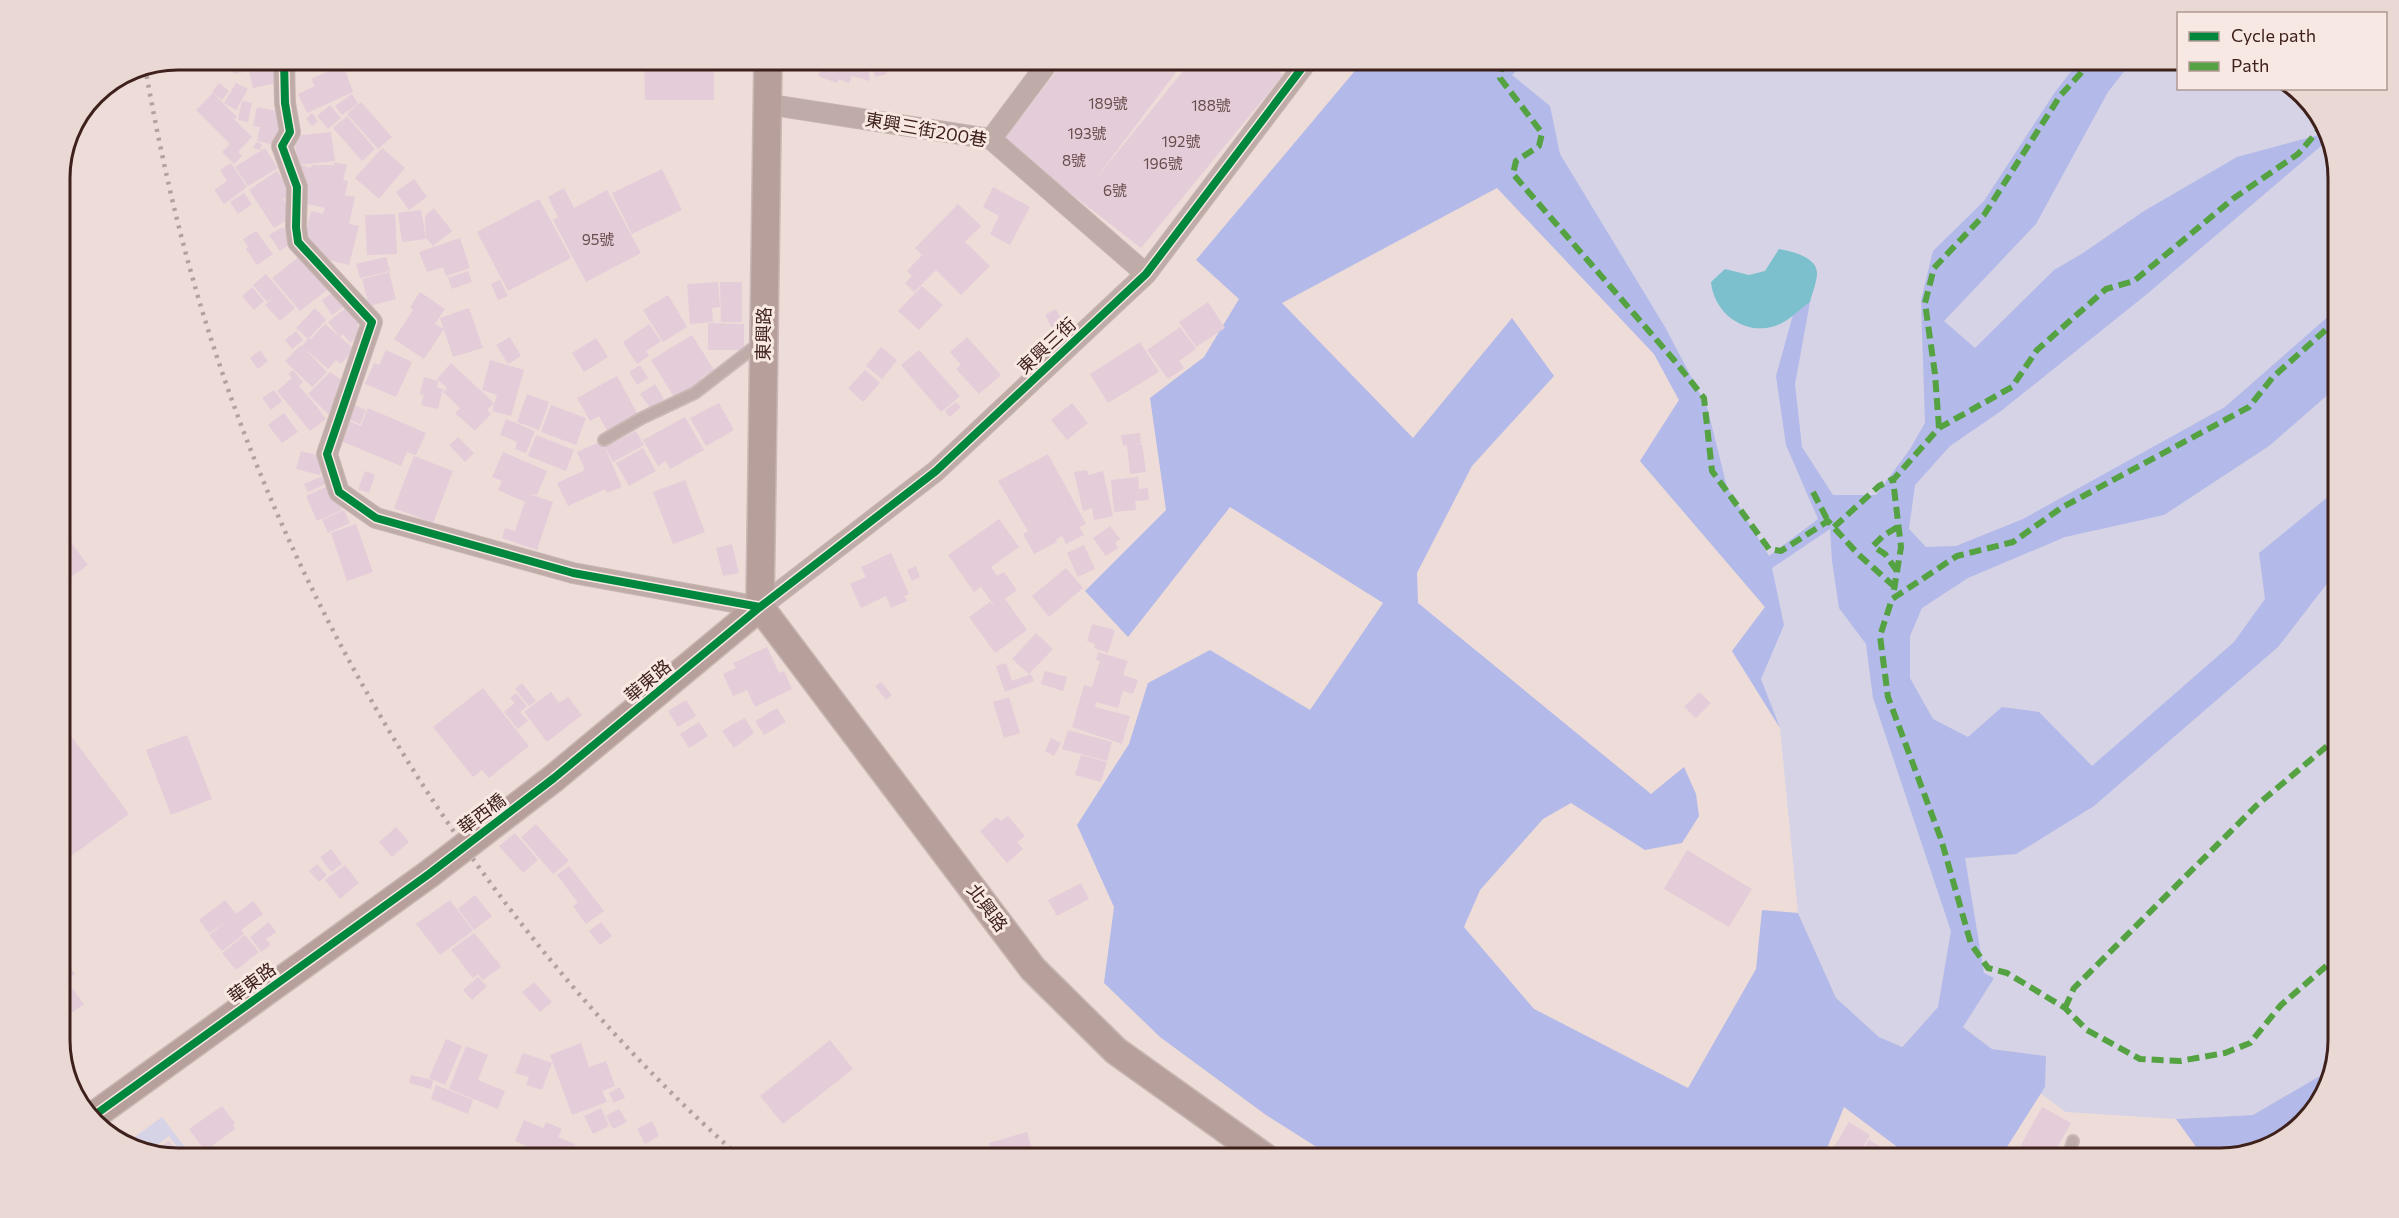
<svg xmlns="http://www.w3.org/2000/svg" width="2399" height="1218" font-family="Commissioner,'Noto Sans TC',sans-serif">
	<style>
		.green { fill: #d5d3e5 }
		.forest { fill: #b3b9e8; fill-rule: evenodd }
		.water { fill: #7bc0cc }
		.building { fill: #e4ccd9 }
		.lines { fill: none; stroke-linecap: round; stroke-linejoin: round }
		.lane-casing { stroke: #c9b8b5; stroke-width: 14 }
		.street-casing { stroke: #c9b8b5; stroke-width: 22 }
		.secondary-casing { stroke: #c9b8b5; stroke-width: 30 }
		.lane { stroke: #bfaba7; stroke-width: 10 }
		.street { stroke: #bfaba7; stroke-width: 20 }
		.secondary { stroke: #b7a09c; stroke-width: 27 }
		.rail { stroke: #b2a19e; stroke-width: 4.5; stroke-dasharray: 3 6; stroke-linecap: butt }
		.secondary-bridge-casing { stroke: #c9b8b5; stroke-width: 30; stroke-linecap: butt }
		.secondary-bridge { stroke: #b7a09c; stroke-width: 27 }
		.quiet { stroke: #54a241; stroke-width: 6; stroke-dasharray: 12 6; stroke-linecap: butt }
		.cycleway-casing { stroke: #f8e8e4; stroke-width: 11 }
		.cycleway { stroke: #00873e; stroke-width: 8 }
		.labels { text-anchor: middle; stroke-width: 6; stroke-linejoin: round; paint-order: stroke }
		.number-label { font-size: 15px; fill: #684c4b }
		.street-label { font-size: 18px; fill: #3f211c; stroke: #f8e8e4 }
		.rim { fill: none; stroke: #3f211c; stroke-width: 3 }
	</style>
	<rect width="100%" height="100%" fill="#eedcd9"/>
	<path class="green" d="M1527,60h651v28l114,1 27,23 20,59v869l-7,29 -79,46 -77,4 -110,-7 -26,-19 5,-6 1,-31 -54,-7 -54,-42 -37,40 -22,-10 -43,-39 -38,-85 -18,-185 -48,-77 33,-44 -125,-146 39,-61 -25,-46 -157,-167 53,-81 -39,-31z
		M162,1117l31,41h-8l-16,-22 -20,15 -24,-7z"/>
	<path class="forest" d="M1364,60h163l-15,15 38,31 10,48 105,173 42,80 20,80 42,69 49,-37 -32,-74 -10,-69 17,-61 17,-13 -15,82 7,63 31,48h43l34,-46 15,-26 -4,-123 12,-49 51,-50 71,-109 25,-32h53l-25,32 -72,132 -92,97 31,27 79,-78 29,-17 61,-42 93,-54 89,-24 2,7 -181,154 -146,117 -51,35 -35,39 -6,44 17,18 30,-1 67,-27 202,-112 114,-100v78l-70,61 -105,69 -99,22 -97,41 -46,30 -12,28v42l23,41 35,18 34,-30 37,5 53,54 142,-124 31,-43 -6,-46 80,-65v80l-61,79 -184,159 -78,48 -51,4 19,115 10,5 -31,49 29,22 54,7 -1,31 -45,71h-88l-68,-51 -21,51h-489l-68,-43 -106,-78 -56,-54 10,-76 -37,-82 52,-81 19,-61 62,-33 100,60 73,-107 -153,-96 -102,130 -43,-46 81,-81 -16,-112 54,-41 35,-58 -43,-39zM1497,188l157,166 25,46 -39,61 125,146 -33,44 48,77 -19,-49 23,-54 -12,-57 58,-39 2,32 7,47 27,36 7,54 78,233 -13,76 -36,40 -23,-10 -43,-39 -38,-85 -36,-3 -6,59 -68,119 -154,-79 -70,-82 16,-37 63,-71 28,-16 74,47 37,-7 17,-27 -3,-22 -12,-27 -33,27 -233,-191 -1,-30 55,-107 82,-90 -42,-58 -99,120 -131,-135z
		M2332,1069l-5,23 -41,46 -65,20h-17l-28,-39 77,-4z"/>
	<path class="water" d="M1779,249c12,2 38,8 38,24 0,9 -5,20 -7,29 -10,7 -22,20 -35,24 -31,10 -61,-13 -64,-44l14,-13 24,6 16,-4z"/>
	<path class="building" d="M231,60h15l2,11 -14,3z
		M252,60h24l5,22 -28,6 -6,-27z
		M293,60h25l1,2 -22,9z
		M644,60h70v40h-69z
		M824,60l44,2 2,19 -18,-5 -3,7 -10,-4 -2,4 -19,-7z
		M871,60h12l4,14 -12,3z
		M886,60h45v1l-42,10z
		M1065,60h120l-91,121 98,-121h73l18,15 -142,173 -138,-107z
		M343,64l10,28 -46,21 -9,-19 17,-8 -4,-7z
		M219,83l10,8 -7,9 -10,-8z
		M236,83l12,6 -12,21 -12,-7z
		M213,93l24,24 -3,2 18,18 -14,15 4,4 -8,8 -12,-12 8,-8 -34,-34z
		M352,94l6,10 -16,11 -7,-9z
		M242,101l10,2 -4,19 -10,-2z
		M361,102l31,35 -14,12 -31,-35z
		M330,105l11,13 -13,11 -11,-13z
		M257,107l28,6 -7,33 -21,-5 3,-14 -7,-1z
		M312,113l6,8 -6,5 -6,-7z
		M347,116l28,33 -13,12 -29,-33z
		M331,132l4,29 -37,4 -4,-29z
		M256,142l6,2 -2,6 -7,-2z
		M265,148l13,20 -30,18 -13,-19z
		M382,148l23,20 -26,31 -24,-21z
		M334,162l13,3 -4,15 5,1 -3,14 10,2 -6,27 10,2 -10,39 -33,-8 -12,-18 7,-28 12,3 2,-6 -22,-5 -6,-19 4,-19 10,3 1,-3h22z
		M231,163l16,24 -23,17 -10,-14 13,-9 -7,-11z
		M662,169l20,41 -50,24 -20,-41z
		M277,171l15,23 -9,5 11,17 -20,12 -25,-38z
		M414,179l13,18 -18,13 -13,-18z
		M993,187l37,20 -20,38 -20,-11 9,-18 -16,-9z
		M564,188l10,20 33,-18 34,63 -55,29 -33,-62 5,-3 -10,-20z
		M244,193l8,11 -14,10 -8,-12z
		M539,199l32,59 -63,33 -31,-59z
		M958,204l23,22 -16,16 25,24 -29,29 -25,-25 -22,22 -9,-9 7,-7 -5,-5 15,-16 -7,-7z
		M434,208l18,23 -19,15 -7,-8 -1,-22z
		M421,210l5,29 -24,3 -4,-29z
		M395,214l2,40 -30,1 -2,-40z
		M283,227l10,15 -13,9 -11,-16z
		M256,231l17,23 -16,11 -11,-16 2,-2 -5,-8z
		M460,238l10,30 -24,8 -3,-9 -16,5 -8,-20z
		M300,256l28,33 -28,22 -28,-33z
		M386,257l4,14 -30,7 -4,-14z
		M468,271l4,11 -20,7 -4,-11z
		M389,272l7,27 -27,7 -7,-27z
		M266,274l29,34 -15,13 -15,-16 9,-8 -7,5 -14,-17z
		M500,280l8,16 -10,4 -7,-16z
		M718,282l2,25 -8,1 1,14 -23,2 -3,-40z
		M720,282h22v40h-21z
		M922,286l21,19 -24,25 -21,-19z
		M252,287l12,14 -10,9 -12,-14z
		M338,289l10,15 -16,11 -10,-15z
		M420,292l25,17 -10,15 9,5 -20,30 -30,-20 19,-29 -3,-3z
		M668,295l19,32 -24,15 -20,-32z
		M1208,302l17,26 -29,19 -17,-25z
		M347,307l13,16 -3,3 5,7 -12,10 -7,-9 -3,3 -12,-15z
		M315,308l11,12 -18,19 -12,-11z
		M469,308l14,40 -30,9 -13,-39z
		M1056,309l7,13 -11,6 -7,-13z
		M708,323l36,1v26h-36z
		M325,324l29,25 -13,15 -5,-4 -8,9 -26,-23 7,-8 2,1z
		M649,324l12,17 -15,10 3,5 -12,8 -14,-22z
		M1180,327l16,22 -17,12 5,7 -16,11 -21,-29z
		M296,331l7,9 -11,9 -7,-9z
		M692,335l22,35 -13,8 3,5 -28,17 -25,-40z
		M510,337l11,19 -13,8 -12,-19z
		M967,337l34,38 -22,19 -23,-25 5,-4 -11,-13z
		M596,338l12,19 -24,15 -12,-19z
		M1140,342l19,30 -51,31 -18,-29z
		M301,345l26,27 -15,15 -27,-26z
		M881,347l16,13 -15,19 -16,-13z
		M260,350l8,11 -10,8 -8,-11z
		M386,350l26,12 -16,35 -31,-13 9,-21 5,2z
		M919,350l41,46 -19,16 -40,-47z
		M490,360l34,10 -13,46 -19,-5 5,-16 -15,-5z
		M451,363l43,40 -7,7 4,4 -16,17 -20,-18 5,-5 -17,-16 4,-4 -10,-9z
		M640,365l8,13 -11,7 -8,-13z
		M293,370l10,12 -4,4 20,23 -12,9 12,-8 7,9 -16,12 -33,-40 15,-13 -4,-4z
		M865,370l15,13 -17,19 -15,-14z
		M330,372l16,11 -13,36 -25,-25z
		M617,376l22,41 -30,17 -10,-18 -9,5 -13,-23z
		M424,377l14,4 -1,7 6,1 -5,20 -17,-4 3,-10 -4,-1z
		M655,384l9,15 -14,9 -10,-14z
		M274,390l8,11 -11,9 -9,-12z
		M527,394l22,8 -10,28 -22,-8z
		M956,402l5,5 -11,10 -5,-6z
		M719,403l15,27 -28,16 -16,-28z
		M1072,403l16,20 -21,17 -16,-20z
		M354,405l12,5 -6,14 -12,-5z
		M551,405l35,13 -10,27 -35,-13z
		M368,408l58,25 -10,22 -9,-3 -6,14 -62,-26 8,-20 14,6z
		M284,413l14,19 -16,11 -14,-18z
		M685,417l19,33 -34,19 -4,-8 -8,5 -15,-26z
		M506,419l29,12 -9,22 -11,-4 2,-7 -17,-7z
		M636,431l8,14 -31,17 -8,-15z
		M1140,433l1,10 -10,2 11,-1 4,28 -16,2 -3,-29 -4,1 -2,-11z
		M536,435l38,15 -8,21 -38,-15z
		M458,437l16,16 -9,9 -16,-17z
		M602,441l20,46 -15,6 -2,-4 -37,17 -11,-23 28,-13 -8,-18z
		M643,448l13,23 -27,15 -13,-23z
		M301,451l23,6 -4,18 -24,-6z
		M503,452l44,19 -10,24 -5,-1 -4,10 4,-9 21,7 -16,48 -35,-12 3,-10 10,3 10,-29 -27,-12 4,-9 -10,-4z
		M1048,454l38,70 -7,3 5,8 -18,9 -4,-8 -6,4 1,2 -23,12 -11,-20 5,-3 -30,-50z
		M414,456l39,15 -20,52 -39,-15z
		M1087,470l1,5 15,-4 10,45 -19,4 -2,-12 -9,3 -9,-39z
		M365,471l10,4 -6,18 -11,-4z
		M322,476l4,8 -18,8 -4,-8z
		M1138,477l1,12 9,-1 1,12 -14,1 1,9 -22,2 -3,-32z
		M685,480l20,52 -32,12 -20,-52z
		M330,485l12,25 -25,11 -11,-25z
		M344,510l6,13 -22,10 -6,-13z
		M999,519l20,28 -28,20 6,9 7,-4 13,18 -12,9 22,31 -32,23 -26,-36 21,-15 5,5 -14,-20 -7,5 -26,-37z
		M356,524l17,48 -26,9 -16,-48z
		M1110,526l10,13 -5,4 3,5 -12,8 -13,-18z
		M60,528l28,37 -28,20z
		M732,544l7,29 -16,3 -7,-28z
		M1084,545l11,24 -17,8 -11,-24z
		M891,553l18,41 -5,2 3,5 -16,7 -5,-12 -25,12 -11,-24 16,-7 -5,-10z
		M916,566l4,11 -8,4 -5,-11z
		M1066,568l17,20 -34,29 -17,-21z
		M1092,624l23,6 -7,23 -14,-5 1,-4 -8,-3z
		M1036,633l17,16 -24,25 -17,-15z
		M60,643l8,10 -8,5z
		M767,647l12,26 5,-2 8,18 -37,18 -8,-17 -14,6 -10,-22 13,-6 -3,-5z
		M1098,652l30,9 -5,14 15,5 -5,14 -10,-3 -5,17 -22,-6 -1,5 35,9 -8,28 -50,-17 12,-42 8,2 8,-26 -4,-1z
		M1006,663l6,18 19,-7 3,7 -29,11 -9,-26z
		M1045,671l22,6 -4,14 -22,-7z
		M881,682l11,13 -6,5 -11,-14z
		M522,683l14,18 -7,5 -14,-17z
		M483,688l46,58 -40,32 -7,-8 -9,7 -40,-50z
		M551,692l8,11 9,-6 14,18 -35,27 -23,-30z
		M1699,692l12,11 -15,15 -12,-11z
		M516,693l11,13 -7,6 8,9 -10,8 -14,-17 11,-9 -5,-5z
		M1009,697l11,36 -16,5 -11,-36z
		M686,700l10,16 -18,11 -10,-16z
		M777,708l9,14 -22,13 -9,-14z
		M745,718l9,15 -20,15 -12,-17 14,-9 7,12 -6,-12z
		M60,721l69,93 -69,50z
		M699,722l9,14 -19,12 -9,-14z
		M1068,730l44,12 -5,19 -45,-12z
		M187,735l25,64 -41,16 -25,-65z
		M1051,738l10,5 -7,13 -9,-5z
		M1081,755l26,7 -6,20 -26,-7z
		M1008,816l17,20 -8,6 6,7 -16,14 -27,-32 17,-14 4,4z
		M536,824l33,37 -16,13 -32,-37z
		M396,827l13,15 -17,15 -13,-15z
		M515,833l23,27 -15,13 -24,-27z
		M331,849l11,15 -11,8 -11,-15z
		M1687,850l65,39 -23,38 -65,-38z
		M317,864l10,11 -8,7 -10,-11z
		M345,865l14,18 -19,16 -15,-19z
		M569,866l35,45 -18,13 -13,-18 5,-3 -21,-28z
		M1081,883l8,16 -32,17 -9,-16z
		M475,895l17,21 -18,14 -16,-21z
		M225,900l11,14 17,-13 10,13 -22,16 3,4 -22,17 -13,-16 17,-13 -17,11 -10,-13z
		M450,900l23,31 -33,24 -24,-31z
		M269,922l7,10 -10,7 5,6 -10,7 -11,-15z
		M601,922l11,14 -12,9 -11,-14z
		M474,933l22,27 -5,4 6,-4 4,7 -18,13 -5,-6 -5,4 -22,-28z
		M245,935l14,17 -23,18 -14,-17z
		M60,955l15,19 -15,11z
		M478,977l9,9 -15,14 -9,-10z
		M534,982l18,20 -12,10 -18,-20z
		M68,983l16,21 -23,16 -1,-31z
		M446,1039l16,7 -17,39 -16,-7z
		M830,1040l23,29 -70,55 -23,-28z
		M581,1043l8,24 17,-6 9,25 -13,5 5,11 -35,13 -22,-60z
		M466,1046l22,9 -10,25 27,11 -7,18 -49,-20z
		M523,1053l29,10 -10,27 -16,-5 3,-8 -14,-4z
		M411,1075l22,5 -2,9 -22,-6z
		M436,1085l37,15 -5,14 -37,-15z
		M620,1087l5,11 -11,5 -5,-10z
		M222,1106l13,17 -2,2 2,4 -30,22 -16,-22z
		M2042,1107l29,16 -20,35h-37z
		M601,1108l8,18 -16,8 -9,-18z
		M619,1109l8,13 -14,7 -7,-13z
		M524,1120l19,8 3,-6 16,7 -4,8 17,7 -6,14h-15l-39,-17z
		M652,1121l7,15 -14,8 -8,-15z
		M1849,1122l21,13 -13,23h-5l-18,-11z
		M1027,1132l8,26h-41l-5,-15z
		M1869,1140l31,18h-36l-4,-3z
		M169,1141l13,17 -29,-6z
		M582,1151l10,7h-15z
		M849,1151l6,7h-16z"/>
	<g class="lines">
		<defs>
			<path id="lane" d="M604,440l38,-22 53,-25 66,-51
				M2068,1158l5,-17"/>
			<path id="street" d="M284,60l1,43 5,29 -8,14 15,41 -1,40 2,15 74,80 -45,132 12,38 37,26 197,55 187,34 176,-136 210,-197 162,-214
				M766,104l225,35 155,135
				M991,139l59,-79"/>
			<path id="secondary" d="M760,607l273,362 83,82 150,107
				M760,607l8,-547
				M554,778l206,-171
				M92,1117l337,-243"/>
		</defs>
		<use href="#lane" class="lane-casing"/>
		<use href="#street" class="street-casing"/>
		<use href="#secondary" class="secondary-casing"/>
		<use href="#lane" class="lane"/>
		<use href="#street" class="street"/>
		<use href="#secondary" class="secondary"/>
		<path class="rail" d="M145,67c17,96 39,191 70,284 100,304 285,594 526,807"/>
		<defs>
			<path id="secondary-bridge" d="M429,874l125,-96"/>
		</defs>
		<use href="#secondary-bridge" class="secondary-bridge-casing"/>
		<use href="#secondary-bridge" class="secondary-bridge"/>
		<path class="quiet" d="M1503,60l-3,18 42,55 -3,13 -23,15 -3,13 161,186 30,38 8,73 57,78 12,2 47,-30 30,33 37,33
			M2339,318l-66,59 -24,30 -188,101 -48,34 -56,14 -65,43 -12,37 8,61 53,142 30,105 17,24 19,5 58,35 22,22 53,29 40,2 45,-8 25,-10 31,-38 58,-50
			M1939,428l-4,-54 -10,-71 9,-35 50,-53 76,-119 20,-22 10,-14
			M1813,492l15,29
			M1834,527l45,-41 14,-7
			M1897,571l-12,-17 -12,-8 10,-10 16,-10
			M1894,590l7,-43 -8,-67 46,-52 73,-41 25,-37 69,-61 28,-8 100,-83 64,-44 25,-29
			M2065,1008l9,-20 183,-183 82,-69"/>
		<defs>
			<path id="cycleway" d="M284,60l1,43 5,29 -8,14 15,41 -1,40 2,15 74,80 -45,132 12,38 37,26 197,55 187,34
				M92,1117l337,-243 125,-96 206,-171 176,-136 210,-197 162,-214"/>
		</defs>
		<use href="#cycleway" class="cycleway-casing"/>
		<use href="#cycleway" class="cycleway"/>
	</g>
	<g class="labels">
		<g class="number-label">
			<text x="1108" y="109">189號</text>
			<text x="1211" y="111">188號</text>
			<text x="1087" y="139">193號</text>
			<text x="1181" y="147">192號</text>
			<text x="1074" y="166">8號</text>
			<text x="1163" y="169">196號</text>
			<text x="1115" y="196">6號</text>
			<text x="598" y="245">95號</text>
		</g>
		<g class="street-label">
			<text transform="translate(926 130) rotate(10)" y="6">東興三街200巷</text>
			<text transform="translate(764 334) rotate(-89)" y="6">東興路</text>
			<text transform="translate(1047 346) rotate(-43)" y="6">東興三街</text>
			<text transform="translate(648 681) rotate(-40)" y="6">華東路</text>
			<text transform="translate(482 814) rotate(-37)" y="6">華西橋</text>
			<text transform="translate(987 908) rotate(53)" y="6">北興路</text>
			<text transform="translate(252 983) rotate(-36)" y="6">華東路</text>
		</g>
	</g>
	<path d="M0 0H2399V1218H0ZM178 70H2220A108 108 0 0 1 2328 178V1040A108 108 0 0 1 2220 1148H178A108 108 0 0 1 70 1040V178A108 108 0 0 1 178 70Z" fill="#e9d8d4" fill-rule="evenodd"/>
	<path class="rim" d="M178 70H2220A108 108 0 0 1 2328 178V1040A108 108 0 0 1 2220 1148H178A108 108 0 0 1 70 1040V178A108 108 0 0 1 178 70Z"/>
	<rect x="2177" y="12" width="210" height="78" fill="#f8e8e4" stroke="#ae9894" stroke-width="1.5"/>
	<rect x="2189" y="32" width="30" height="9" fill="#00873e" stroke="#ae9894" stroke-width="1.5"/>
	<text x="2231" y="42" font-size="18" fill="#3f211c">Cycle path</text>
	<rect x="2189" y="62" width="30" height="9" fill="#54a241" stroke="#ae9894" stroke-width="1.5"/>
	<text x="2231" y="72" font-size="18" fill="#3f211c">Path</text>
</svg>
